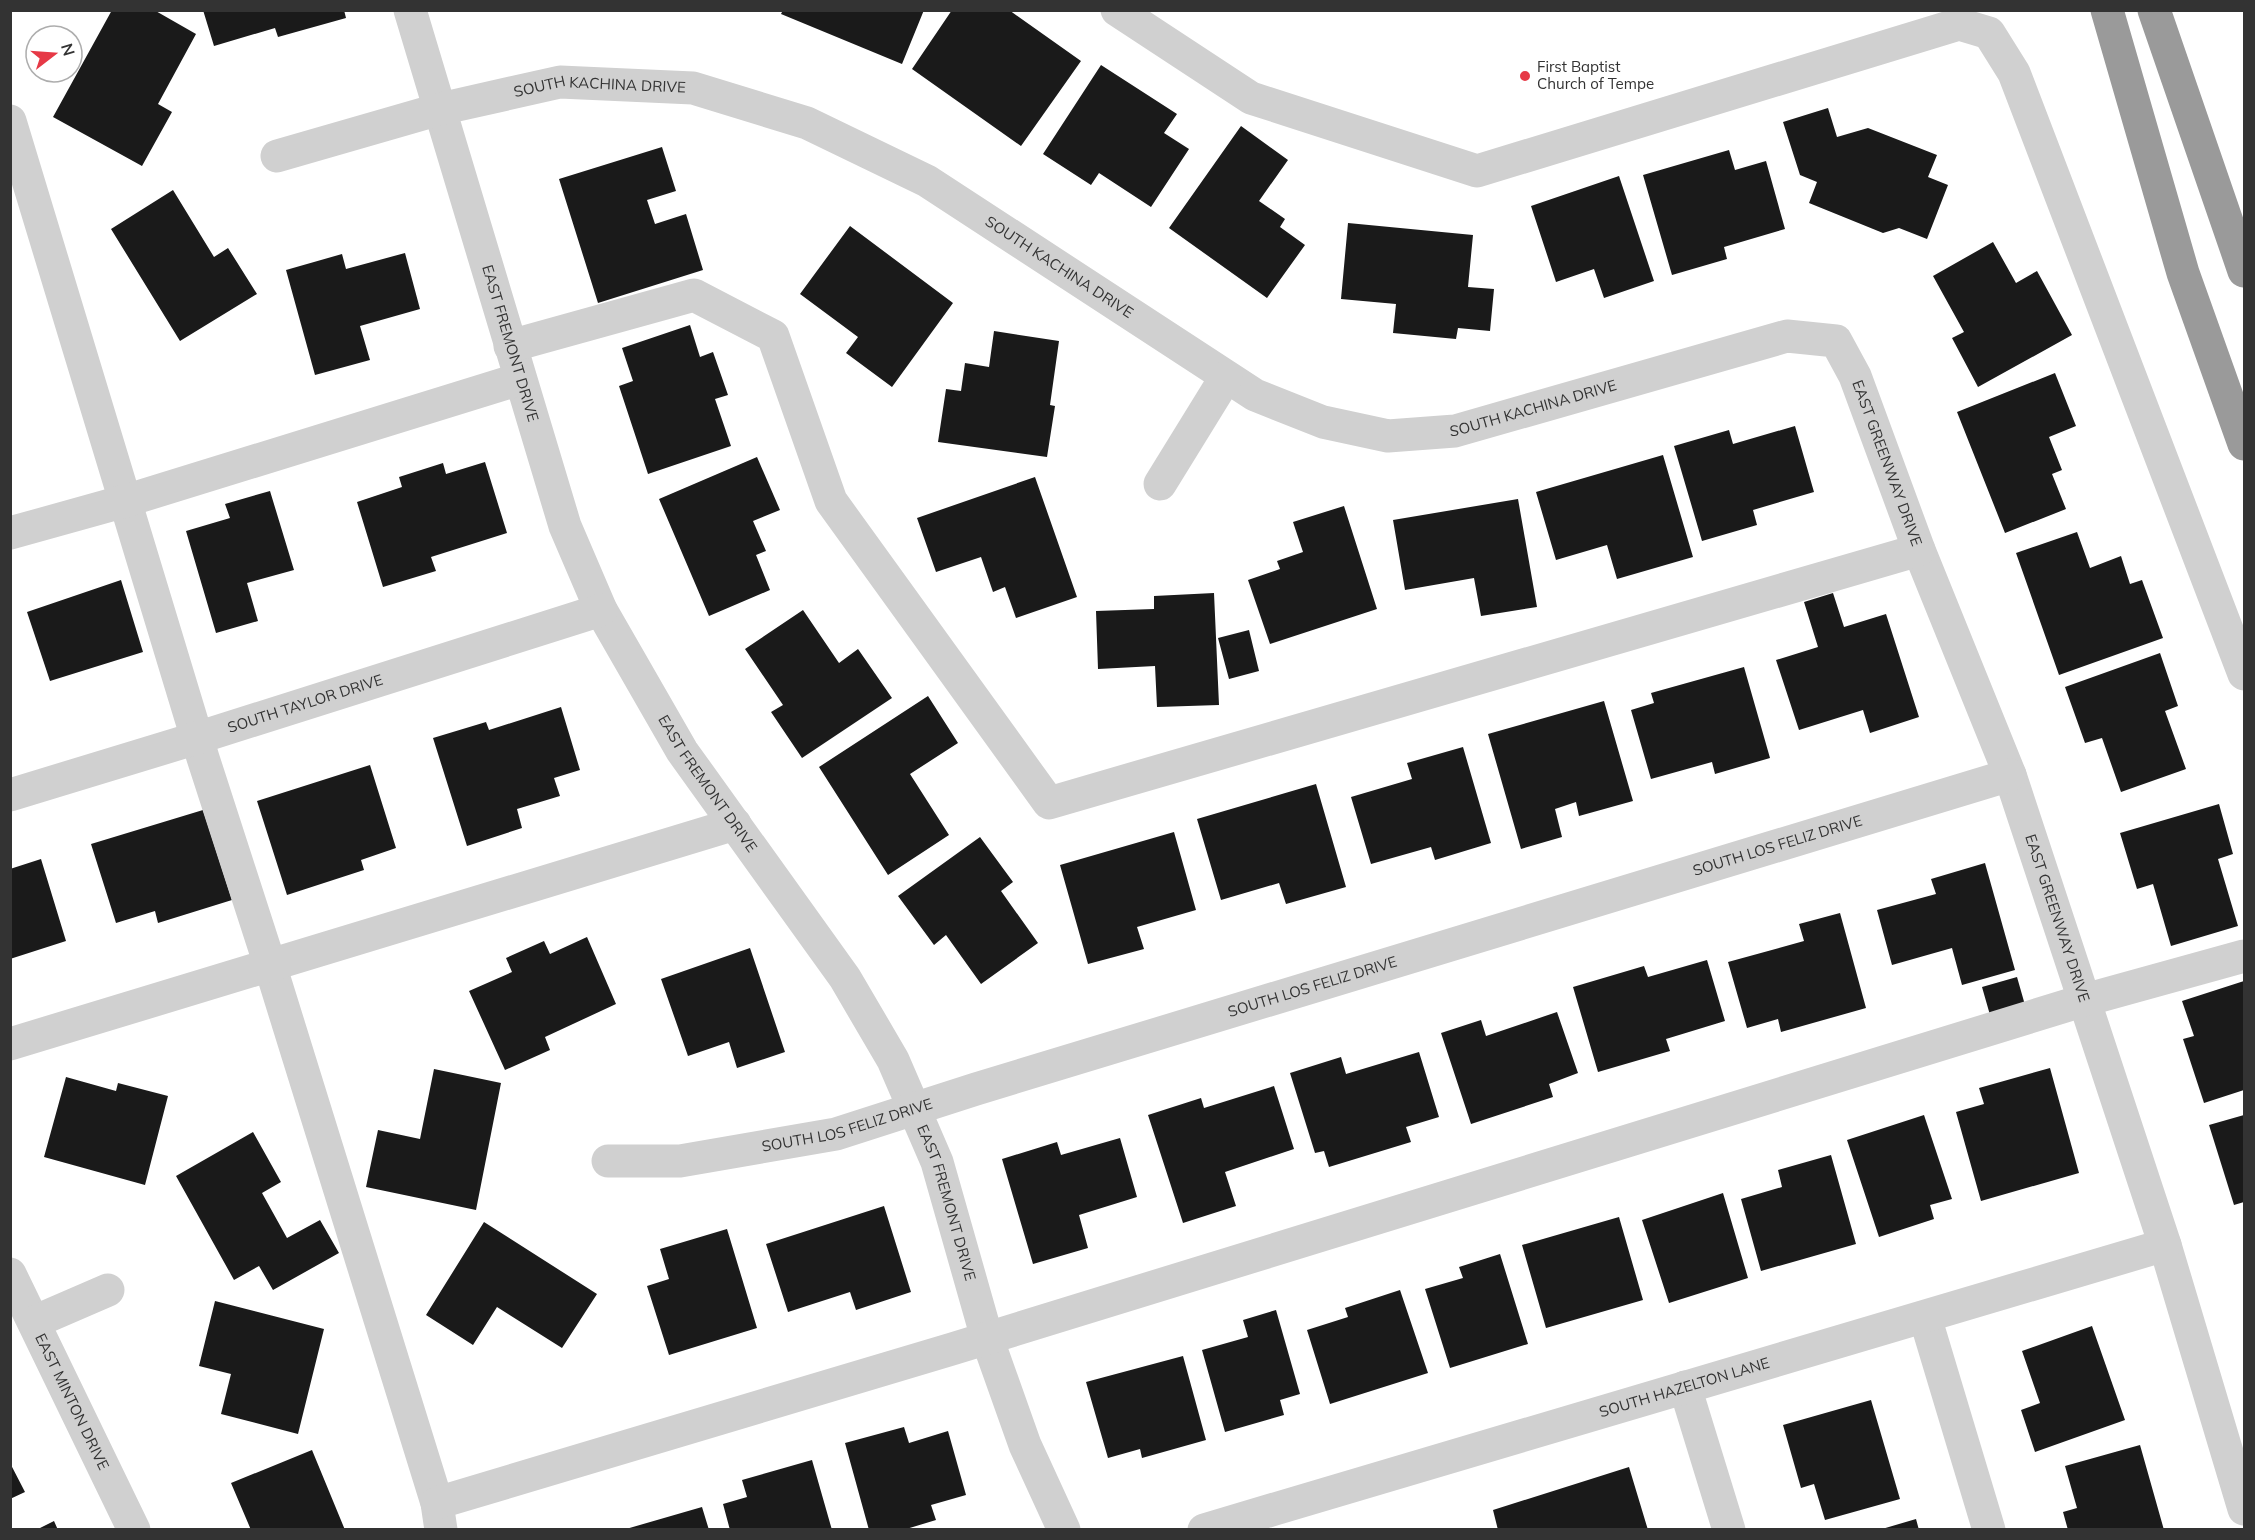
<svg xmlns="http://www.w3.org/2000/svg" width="2255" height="1540" font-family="Mulish,sans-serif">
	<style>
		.building { fill: #1a1a1a }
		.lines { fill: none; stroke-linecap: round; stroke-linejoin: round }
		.minor { stroke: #d0d0d0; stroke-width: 33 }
		.highway { stroke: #9a9a9a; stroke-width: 33 }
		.poi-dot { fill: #e63946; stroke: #fff; stroke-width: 2 }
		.labels { text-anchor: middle; stroke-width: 6; stroke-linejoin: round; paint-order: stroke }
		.poi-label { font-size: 15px; fill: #333; stroke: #fff; text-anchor: start }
		.street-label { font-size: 15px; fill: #333; stroke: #fff }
	</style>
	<rect width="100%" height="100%" fill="#fff"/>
	<path class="building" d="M112,10h42l42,24 -38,70 14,8 -30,54 -89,-49z
		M203,10h141l2,8 -68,19 -3,-9 -61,18z
		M783,10h141l-22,54 -121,-50z
		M952,10h57l72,51 -60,85 -109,-77z
		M1101,65l76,49 -13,19 25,16 -38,58 -52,-34 -8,12 -48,-31z
		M1828,108l9,29 31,-9 69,27 -9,22 20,8 -21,54 -28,-11 -16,5 -74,-30 8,-21 -17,-7 -17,-53z
		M1241,126l47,34 -29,41 26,18 -5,8 25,18 -38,53 -98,-70z
		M662,147l14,44 -29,9 8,24 31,-10 17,56 -105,33 -39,-124z
		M1729,150l6,20 31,-9 19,68 -61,18 3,12 -55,16 -29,-100z
		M1619,176l35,105 -50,17 -10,-29 -38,13 -25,-76z
		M173,190l41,67 14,-9 29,46 -77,47 -69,-112z
		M1348,223l125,12 -5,52 26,2 -4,42 -32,-3 -2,11 -63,-6 3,-29 -55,-5z
		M850,226l103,77 -61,84 -46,-34 12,-16 -58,-43z
		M1993,242l23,41 21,-12 35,64 -94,52 -26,-49 12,-6 -31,-56z
		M405,253l15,56 -60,17 10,34 -55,15 -29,-105 56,-16 4,15z
		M690,325l10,32 13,-5 15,43 -13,4 16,47 -83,28 -29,-88 14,-5 -11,-33z
		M994,331l65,10 -9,64 5,1 -8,51 -109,-15 8,-53 15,2 4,-28 24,4z
		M2055,373l21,53 -27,11 13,33 -10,4 14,35 -61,24 -48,-121z
		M1795,426l19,66 -61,18 4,15 -55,16 -28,-95 55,-16 4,14z
		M1663,455l30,102 -76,22 -10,-34 -51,15 -20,-68z
		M757,457l23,53 -27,11 13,30 -10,4 14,35 -61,26 -50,-117z
		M485,462l22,71 -76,24 5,14 -53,16 -26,-85 45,-15 -3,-10 44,-14 3,11z
		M1035,477l42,120 -61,21 -11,-31 -12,5 -12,-35 -45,15 -19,-54z
		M270,491l24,79 -47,13 11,38 -42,12 -30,-102 44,-13 -5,-14z
		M1518,499l19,108 -56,9 -7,-38 -69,12 -12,-70z
		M1344,506l33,103 -107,35 -22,-64 32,-11 -3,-8 26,-9 -10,-30z
		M2077,532l13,36 31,-12 9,28 12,-4 21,58 -104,37 -43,-122z
		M121,580l22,72 -93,29 -23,-69z
		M1214,593l5,112 -62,2 -2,-41 -57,3 -2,-58 58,-2v-13z
		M1833,593l11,34 42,-13 33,103 -49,16 -7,-23 -64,20 -23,-70 42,-13 -14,-45z
		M803,610l36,53 19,-14 34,49 -90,60 -31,-46 12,-7 -38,-56z
		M1249,630l10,41 -30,8 -11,-41z
		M2160,653l18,53 -13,5 21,58 -65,23 -19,-54 -17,5 -20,-56z
		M1744,667l26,91 -55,16 -3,-12 -61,17 -20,-69 23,-7 -3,-10z
		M928,696l30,47 -48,31 39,61 -61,40 -69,-108z
		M1604,701l29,100 -54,15 -3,-14 -21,7 7,28 -41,12 -33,-115z
		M561,707l19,63 -26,8 6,18 -43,13 5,19 -55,18 -34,-108 53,-16 3,8z
		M1463,747l28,96 -56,17 -4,-13 -60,17 -20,-67 61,-18 -5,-16z
		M370,765l26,83 -35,12 3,10 -77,25 -30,-94z
		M1316,784l30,103 -60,17 -7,-21 -58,17 -24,-81z
		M2219,804l14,50 -15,5 20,67 -67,20 -18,-62 -16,5 -17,-56z
		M203,810l29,90 -74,23 -3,-12 -39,12 -25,-79z
		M1174,832l22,78 -59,17 7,22 -56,15 -28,-99z
		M980,837l33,45 -12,9 37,52 -57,41 -35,-49 -12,10 -36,-49z
		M41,859l25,82 -56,18v-90z
		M1985,863l30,107 -53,15 -10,-37 -60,17 -15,-55 59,-16 -5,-15z
		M1840,913l26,95 -85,24 -3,-13 -31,9 -19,-66 76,-21 -5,-17z
		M587,937l29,67 -71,33 5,13 -45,20 -36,-79 43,-19 -6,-14 38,-17 6,13z
		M750,948l35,104 -48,16 -8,-26 -41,14 -27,-77z
		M1707,960l18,61 -59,18 4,12 -72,21 -25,-85 71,-21 4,11z
		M2017,977l8,28 -35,10 -8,-28z
		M2244,981v109l-40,13 -21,-64 11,-3 -12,-35z
		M1557,1012l21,61 -29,11 4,13 -82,27 -30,-91 40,-13 5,16z
		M1419,1052l20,65 -33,10 5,15 -82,25 -5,-16 -9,2 -25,-80 51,-16 5,17z
		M2050,1068l29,105 -98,28 -25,-89 28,-8 -5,-16z
		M434,1069l67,14 -25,127 -110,-23 12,-57 42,9z
		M66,1077l50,14 2,-8 50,13 -23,89 -101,-28z
		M1274,1086l20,63 -69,23 11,34 -53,17 -35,-108 53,-17 3,10z
		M1924,1115l28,84 -22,6 4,14 -55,18 -32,-97z
		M2244,1115v87l-10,3 -25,-80z
		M253,1132l28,50 -19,11 25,45 33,-18 19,33 -66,37 -14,-24 -25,14 -58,-104z
		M1120,1138l17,59 -58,18 9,33 -55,16 -31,-105 55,-17 4,13z
		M1831,1155l25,89 -95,27 -20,-72 41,-12 -4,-17z
		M1723,1193l25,85 -79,25 -27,-83z
		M884,1206l27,86 -55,18 -6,-18 -62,20 -22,-68z
		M1619,1217l24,83 -97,28 -24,-83z
		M484,1222l113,72 -35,54 -65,-41 -24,38 -47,-30z
		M727,1229l30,99 -88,27 -22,-69 22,-7 -9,-30z
		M1500,1254l28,90 -78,24 -25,-79 38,-11 -4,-11z
		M1400,1290l28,83 -98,31 -23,-74 41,-13 -3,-9z
		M215,1301l109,28 -26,105 -77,-20 10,-40 -32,-8z
		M1276,1310l24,84 -20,6 4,15 -59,17 -23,-82 46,-13 -5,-17z
		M2092,1326l33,94 -90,32 -14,-42 19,-7 -18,-52z
		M1183,1356l23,84 -64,18 -2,-9 -32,9 -22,-76z
		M1871,1400l29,99 -75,21 -11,-36 -13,4 -18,-63z
		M904,1427l5,16 39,-12 18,64 -35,10 5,15 -33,10h-34l-24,-87z
		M2140,1445l24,85h-96l-5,-18 14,-4 -12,-42z
		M312,1450l33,80h-94l-20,-47z
		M812,1460l20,70h-102l-7,-26 24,-7 -5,-17z
		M10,1463l15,29 -15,7z
		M1629,1467l19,63h-150l-5,-20z
		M702,1507l7,23h-83v-1z
		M1916,1519l3,11h-36l-1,-1z
		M54,1521l4,9h-22z"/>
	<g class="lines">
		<g class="minor">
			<path id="s1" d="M410,10l155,516 36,84 81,141 163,227 48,82 44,102 50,176 38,107 39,85"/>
			<path d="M1117,10l134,88 226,73 482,-147 30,9 25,40 230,601"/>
			<path d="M10,121l193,637 67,207 167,538 4,27"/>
			<path id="s2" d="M277,156l163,-47 120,-27 133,6 114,35 120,58 328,214 68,27 65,14 67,-5 332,-95 49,5 19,35 64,174 91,225 155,470 79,264"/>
			<path d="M510,346l184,-51 79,41 58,165 218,302 870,-253"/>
			<path d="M1160,484l66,-107"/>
			<path d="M10,533l115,-32 395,-122"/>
			<path id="s3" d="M10,795l187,-57 404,-128"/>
			<path d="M10,1044l725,-220"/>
			<path id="s4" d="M608,1161h72l156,-27 140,-45 1034,-314"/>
			<path id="s5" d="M10,1274l124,256"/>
			<path d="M1925,1317l64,213"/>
			<path d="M34,1322l74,-32"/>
			<path d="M1685,1387l44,143"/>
			<path d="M437,1503l515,-154 1133,-349 159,-44"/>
			<path id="s6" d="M1204,1530l961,-285"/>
		</g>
		<path class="highway" d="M2107,10l76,263 61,171
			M2154,10l90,261"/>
	</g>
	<circle class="poi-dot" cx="1525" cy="76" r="6"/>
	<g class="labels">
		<g class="poi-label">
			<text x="1537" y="72">First Baptist<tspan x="1537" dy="17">Church of Tempe</tspan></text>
		</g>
		<g class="street-label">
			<text dy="5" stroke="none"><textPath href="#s2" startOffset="332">SOUTH KACHINA DRIVE</textPath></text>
			<text dy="5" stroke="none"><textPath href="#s2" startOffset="836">SOUTH KACHINA DRIVE</textPath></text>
			<text dy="5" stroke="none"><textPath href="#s1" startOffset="348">EAST FREMONT DRIVE</textPath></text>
			<text dy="5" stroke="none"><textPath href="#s2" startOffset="1358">SOUTH KACHINA DRIVE</textPath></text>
			<text dy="5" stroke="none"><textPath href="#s2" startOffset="1804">EAST GREENWAY DRIVE</textPath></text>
			<text dy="5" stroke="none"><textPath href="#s3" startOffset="309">SOUTH TAYLOR DRIVE</textPath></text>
			<text dy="5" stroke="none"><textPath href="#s1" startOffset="834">EAST FREMONT DRIVE</textPath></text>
			<text dy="5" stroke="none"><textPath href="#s4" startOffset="1215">SOUTH LOS FELIZ DRIVE</textPath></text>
			<text dy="5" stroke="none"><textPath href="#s2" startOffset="2290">EAST GREENWAY DRIVE</textPath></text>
			<text dy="5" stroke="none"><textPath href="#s4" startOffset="729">SOUTH LOS FELIZ DRIVE</textPath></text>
			<text dy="5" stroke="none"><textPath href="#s4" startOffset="243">SOUTH LOS FELIZ DRIVE</textPath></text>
			<text dy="5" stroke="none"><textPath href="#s1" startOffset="1320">EAST FREMONT DRIVE</textPath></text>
			<text dy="5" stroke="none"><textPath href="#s6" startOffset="501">SOUTH HAZELTON LANE</textPath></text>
			<text dy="5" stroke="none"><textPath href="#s5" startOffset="142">EAST MINTON DRIVE</textPath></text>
		</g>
	</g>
	<rect width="2255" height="1540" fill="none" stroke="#333333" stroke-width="24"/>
	<g transform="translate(54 54) rotate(73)"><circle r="28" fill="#ffffff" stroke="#adadad" stroke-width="1.5"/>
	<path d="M0-4.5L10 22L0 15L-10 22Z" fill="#e63946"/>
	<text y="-9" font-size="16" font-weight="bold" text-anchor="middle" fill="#333333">N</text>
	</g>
</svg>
